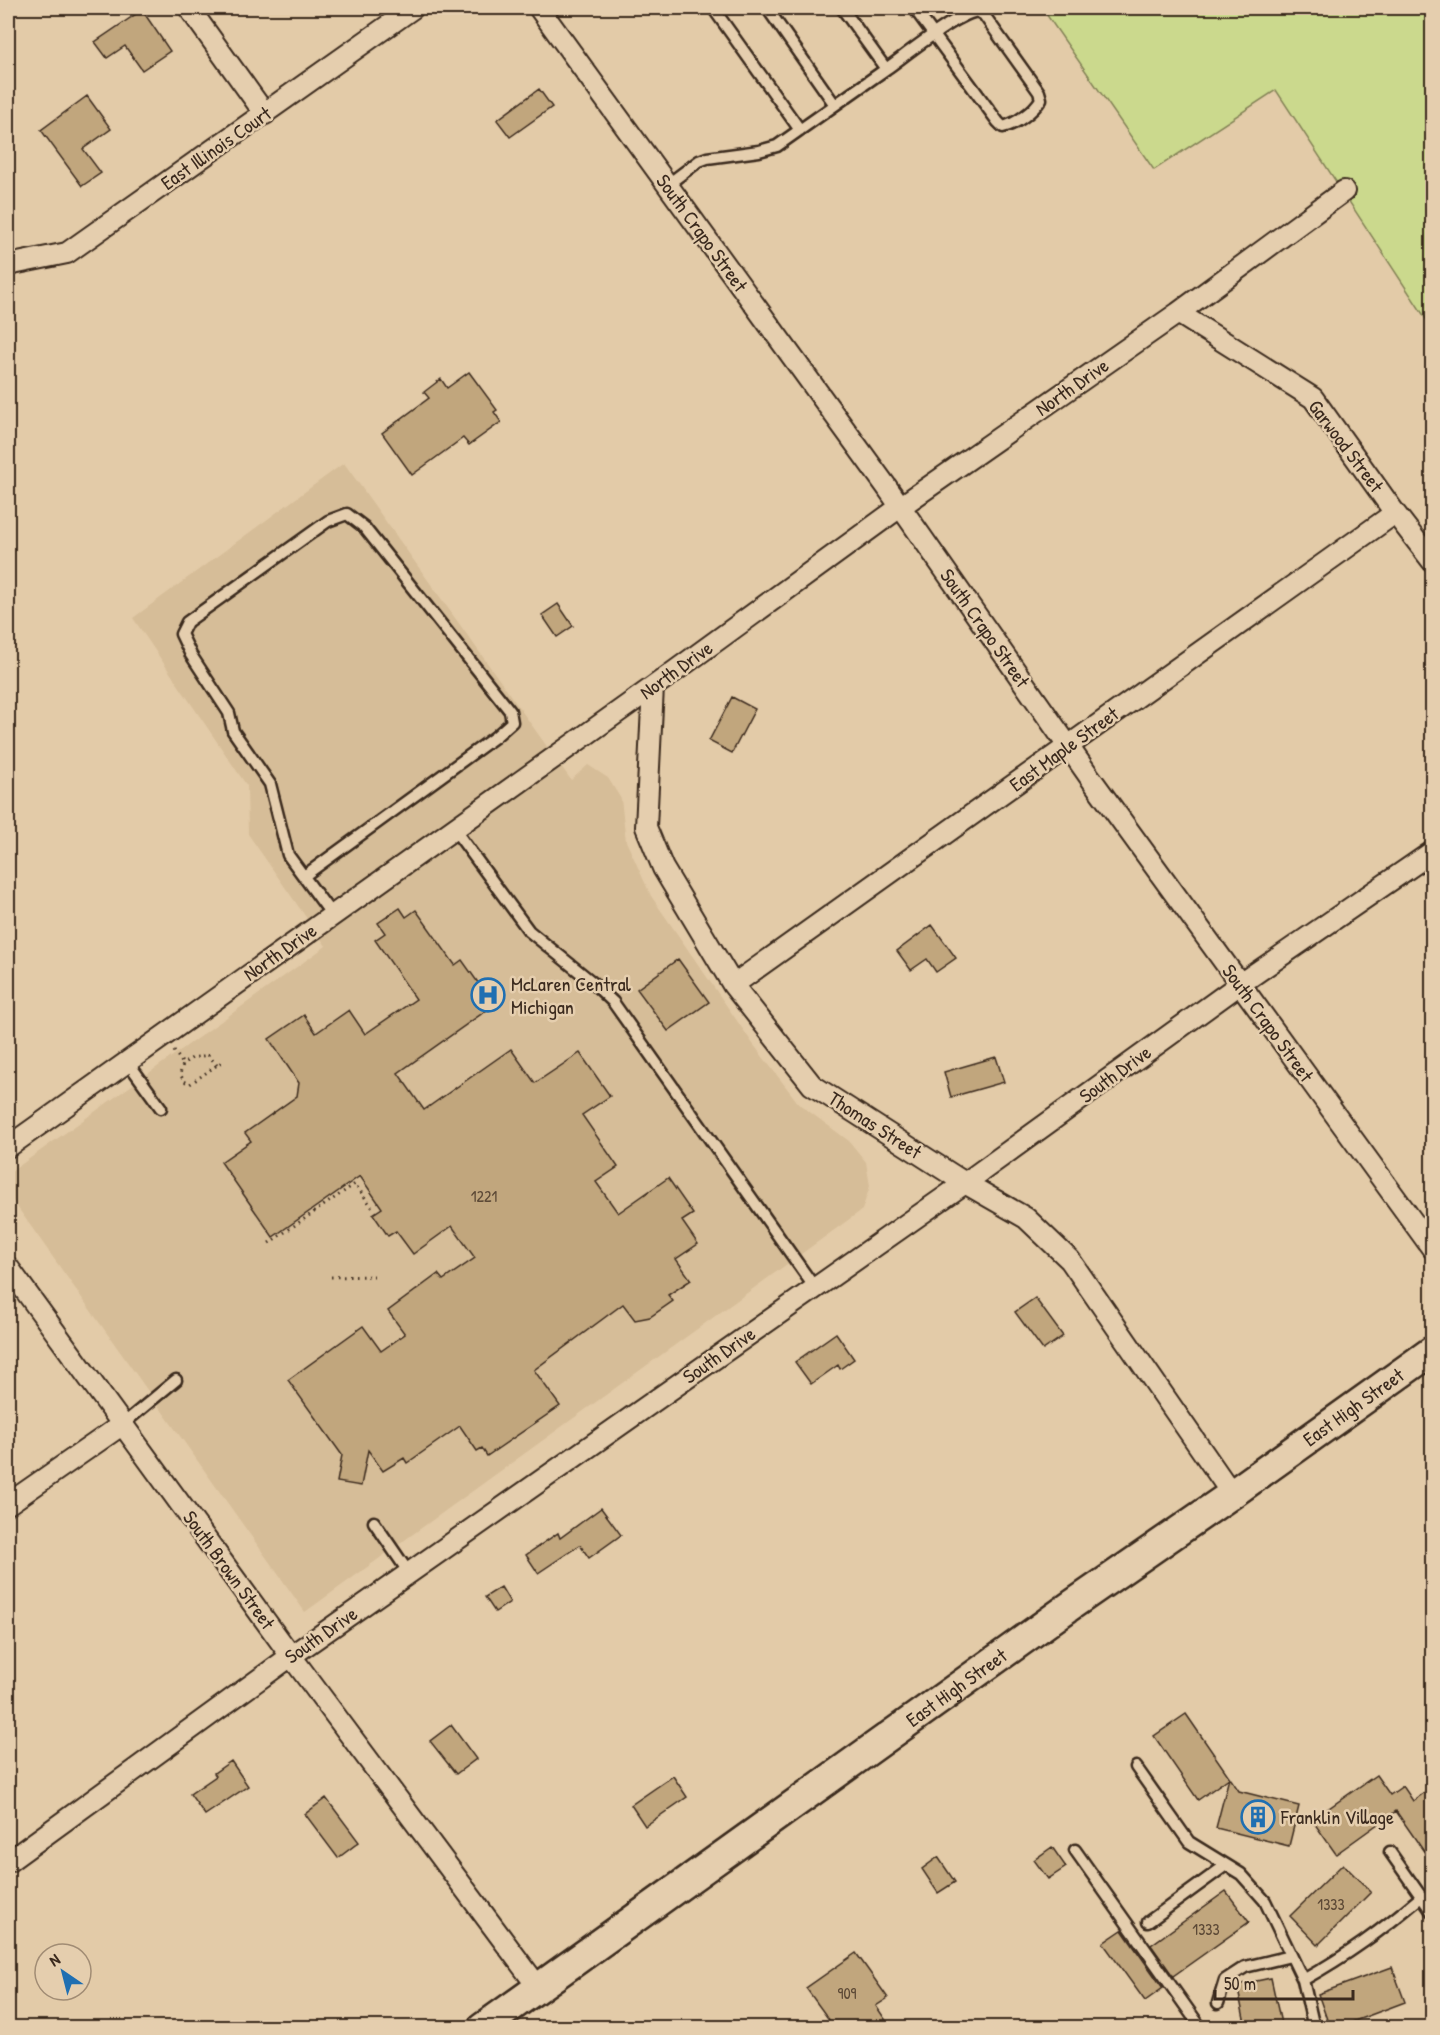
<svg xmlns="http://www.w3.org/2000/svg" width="1440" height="2035" font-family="'Patrick Hand',sans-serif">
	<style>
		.built { fill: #d6bd98 }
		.green { fill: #cbd98d; stroke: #838256; stroke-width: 1.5 }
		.building { fill: #c1a67d; stroke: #3b2a1e; stroke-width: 1.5 }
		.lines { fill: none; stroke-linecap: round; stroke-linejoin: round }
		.lane-casing { stroke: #3b2a1e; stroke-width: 15 }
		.street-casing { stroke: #3b2a1e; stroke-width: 24 }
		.secondary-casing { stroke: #3b2a1e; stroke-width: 33 }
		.path { stroke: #3b2a1e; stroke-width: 3; stroke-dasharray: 1.5 4.5; stroke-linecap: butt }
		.lane { stroke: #e5ceae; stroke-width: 10 }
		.street { stroke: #e5ceae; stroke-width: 20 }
		.secondary { stroke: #e5ceae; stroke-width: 28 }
		.labels { text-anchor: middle; stroke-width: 5; stroke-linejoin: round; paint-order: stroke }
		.number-label { font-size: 16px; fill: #5c4936 }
		.street-label { font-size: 20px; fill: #3b2a1e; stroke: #e5ceae }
		.poi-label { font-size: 20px; fill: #3b2a1e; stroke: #e5ceae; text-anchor: start }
	</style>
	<rect width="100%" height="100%" fill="#e3cba8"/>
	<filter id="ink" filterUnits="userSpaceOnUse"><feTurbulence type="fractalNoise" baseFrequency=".0167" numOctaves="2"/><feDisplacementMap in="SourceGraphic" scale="12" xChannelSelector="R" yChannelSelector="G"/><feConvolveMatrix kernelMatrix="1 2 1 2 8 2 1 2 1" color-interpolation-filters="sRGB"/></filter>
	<g filter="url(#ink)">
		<path class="built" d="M344,463l227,317 17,-15 20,13 13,21 5,42 25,55 102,148 46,60 50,37 17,21 4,24 -8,24 -557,402 -297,-418v-20l318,-228 -78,-112 -1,-48 -114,-168z"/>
		<path class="green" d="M1042,8h390v320l-156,-238 -122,80z"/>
		<path class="building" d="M142,10l28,41 -28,19 -17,-24 -18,12 -12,-16z
			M539,89l13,18 -42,30 -13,-17z
			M87,96l24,33 -28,20 18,24 -19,13 -41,-56z
			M469,372l28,38 -3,2 7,10 -32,23 -6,-7 -51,37 -30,-42 47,-35 -5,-6 17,-13 6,9z
			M558,604l15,22 -16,11 -15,-22z
			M732,697l23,12 -23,44 -23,-12z
			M400,908l6,9 10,-7 39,55 7,-5 32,45 -96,68 26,37 87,-61 24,34 45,-30 30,43 -28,19 36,52 -22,15 22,31 50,-35 25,36 -11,7 16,23 -22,15 15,21 -23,15 5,6 -23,16 -15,3 -12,-16 -89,66 26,36 -73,50 -5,-8 -5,3 -17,-25 -53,37 -3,-5 -21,13 -15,-21 -7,36 -24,-4 5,-27 -54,-75 75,-54 18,25 24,-17 -17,-23 50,-37 5,6 32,-22 -23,-32 -39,28 -17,-23 -8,5 -15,-22 9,-6 -22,-32 -87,61 -52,-75 30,-21 -6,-8 52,-37 2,-13 -30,-44 35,-24 12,18 33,-23 16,24 51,-35 -41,-59 10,-7 -7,-10z
			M932,925l24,33 -20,14 -9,-13 -16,11 -14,-19z
			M678,959l31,43 -41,29 -31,-42z
			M996,1057l8,25 -53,15 -7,-25z
			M1035,1298l28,38 -20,14 -28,-38z
			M836,1333l18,26 -14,10 -2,-4 -27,19 -16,-22z
			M601,1508l20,27 -32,23 -9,-13 -42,28 -12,-18 32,-22 2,5z
			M501,1587l9,15 -15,10 -10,-15z
			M1186,1714l53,77 60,15 -10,40 -73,-18 13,-50 -31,22 -44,-64z
			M451,1725l25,34 -20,15 -26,-33z
			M231,1761l17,25 -43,29 -15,-21 26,-18 -2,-3z
			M1376,1775l14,20 13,-9 10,15 19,-14v76l-36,-52 -60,43 -24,-34z
			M673,1776l14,21 -42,29 -14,-21z
			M326,1798l33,44 -21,16 -33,-44z
			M1052,1847l14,20 -18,12 -14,-19z
			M938,1857l17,25 -17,11 -16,-24z
			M1343,1864l28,28 -53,53 -28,-29z
			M1226,1891l23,31 -76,54 -22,-31z
			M1122,1930l41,58 -18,13 -42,-58z
			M856,1953l32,45 -12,8 15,22h-56l-29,-40z
			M1392,1967l13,35 -69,26h-6l-12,-34z
			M1271,1978l11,50h-36l-9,-43z"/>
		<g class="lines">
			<defs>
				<path id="lane" d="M713,8l87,122
					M767,8l68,97
					M886,69c21,-15 69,-54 91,-58l7,4 55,77 2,7c-7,12 -25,25 -38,28l-5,-5 -84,-114
					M667,185l32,-24 8,-3 52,-7 18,-5 109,-77 -44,-61
					M454,829l75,102 63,51 21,20 202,286
					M304,876l191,-139 17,-15 -2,-11 -146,-184 -17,-13 -19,7 -141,101 -6,12 10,21 38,58 4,18 37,53 18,71 44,60
					M127,1061l34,47
					M123,1424l53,-44
					M374,1522l35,51
					M1136,1767l53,75 52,32 24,27 38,79 11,48
					M1075,1850l126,178
					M1390,1852l42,60
					M1148,1922l78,-57
					M1303,1980c45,-25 79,-50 118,-83
					M1218,2003l7,-23 20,-13 46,-11"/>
				<path id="street" d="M189,8l76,106
					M539,8l347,478 203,290 343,472
					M8,265l59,-12 346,-245
					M1178,313l135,85 82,115 37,48
					M653,687l-7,140 17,41 70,117 79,100 153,98 61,35 44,42 162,234
					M733,985l662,-472
					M8,1147l645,-460 247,-180 278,-194 166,-122
					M8,1267l283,389 247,331
					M8,1504l115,-80
					M8,1862l283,-206 674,-473 275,-199 192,-132"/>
				<g id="secondary">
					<path id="s1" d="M482,2028l591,-424 159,-110 200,-143"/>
				</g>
			</defs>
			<use href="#lane" class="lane-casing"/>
			<use href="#street" class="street-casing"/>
			<use href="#secondary" class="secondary-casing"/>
			<path class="path" d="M174,1051l9,13
				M217,1065l-9,-10 -16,3 -9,6 -3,10 4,7 6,3 33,-23
				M269,1243l86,-59 17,23
				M331,1277l43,-1"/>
			<use href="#lane" class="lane"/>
			<use href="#street" class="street"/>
			<use href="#secondary" class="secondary"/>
		</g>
	</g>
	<defs>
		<symbol id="hospital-ring" viewBox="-11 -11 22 22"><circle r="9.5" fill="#e5ceae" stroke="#1f6fb2" stroke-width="1.5"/><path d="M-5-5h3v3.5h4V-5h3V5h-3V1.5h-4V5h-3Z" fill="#1f6fb2"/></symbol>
		<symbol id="building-ring" viewBox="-11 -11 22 22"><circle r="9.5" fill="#e5ceae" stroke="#1f6fb2" stroke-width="1.5"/><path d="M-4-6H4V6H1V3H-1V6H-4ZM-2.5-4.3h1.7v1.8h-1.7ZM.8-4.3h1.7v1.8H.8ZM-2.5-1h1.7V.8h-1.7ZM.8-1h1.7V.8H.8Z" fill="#1f6fb2"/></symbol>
	</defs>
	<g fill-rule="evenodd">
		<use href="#hospital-ring" x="469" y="976" width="38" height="38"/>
		<use href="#building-ring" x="1239" y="1798" width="38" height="38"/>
	</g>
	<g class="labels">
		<g class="number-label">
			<text x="484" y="1202">1221</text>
			<text x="1331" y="1910">1333</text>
			<text x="1206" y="1935">1333</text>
			<text x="847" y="1999">909</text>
		</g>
		<g class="street-label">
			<text transform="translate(216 148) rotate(-35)" y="7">East Illinois Court</text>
			<text transform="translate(702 233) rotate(54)" y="7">South Crapo Street</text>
			<text transform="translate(1072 387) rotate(-35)" y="7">North Drive</text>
			<text transform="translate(1346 446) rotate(53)" y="7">Garwood Street</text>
			<text transform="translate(985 628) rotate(55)" y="7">South Crapo Street</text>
			<text transform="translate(676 670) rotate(-36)" y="7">North Drive</text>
			<text transform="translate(1064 749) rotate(-36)" y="7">East Maple Street</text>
			<text transform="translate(280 952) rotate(-35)" y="7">North Drive</text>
			<text transform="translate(1268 1023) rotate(54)" y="7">South Crapo Street</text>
			<text transform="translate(1115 1074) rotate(-36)" y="7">South Drive</text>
			<text transform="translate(875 1125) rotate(33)" y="7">Thomas Street</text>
			<text transform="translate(719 1355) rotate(-35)" y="7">South Drive</text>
			<text dy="7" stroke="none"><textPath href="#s1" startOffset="1070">East High Street</textPath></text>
			<text transform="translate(229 1570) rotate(54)" y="7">South Brown Street</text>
			<text transform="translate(321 1635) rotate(-35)" y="7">South Drive</text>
			<text dy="7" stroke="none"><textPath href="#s1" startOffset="584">East High Street</textPath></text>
		</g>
		<g class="poi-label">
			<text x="511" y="991">McLaren Central<tspan x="511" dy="23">Michigan</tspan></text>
			<text x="1281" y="1824">Franklin Village</text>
		</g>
	</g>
	<rect width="1440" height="2035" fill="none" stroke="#e5ceae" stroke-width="30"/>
	<rect x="15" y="15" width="1410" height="2005" fill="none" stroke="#3b2a1e" stroke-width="2" filter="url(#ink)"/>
	<g transform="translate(63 1972) rotate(325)"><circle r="28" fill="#e5ceae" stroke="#a18c74" stroke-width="1.5"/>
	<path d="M0-4.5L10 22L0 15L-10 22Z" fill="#1f6fb2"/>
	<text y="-9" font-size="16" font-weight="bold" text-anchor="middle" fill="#3b2a1e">N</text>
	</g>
	<path d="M1215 1990v9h138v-9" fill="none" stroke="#3b2a1e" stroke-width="3"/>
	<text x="1224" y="1990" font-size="18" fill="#3b2a1e" stroke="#e5ceae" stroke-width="4.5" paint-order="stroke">50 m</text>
</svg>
